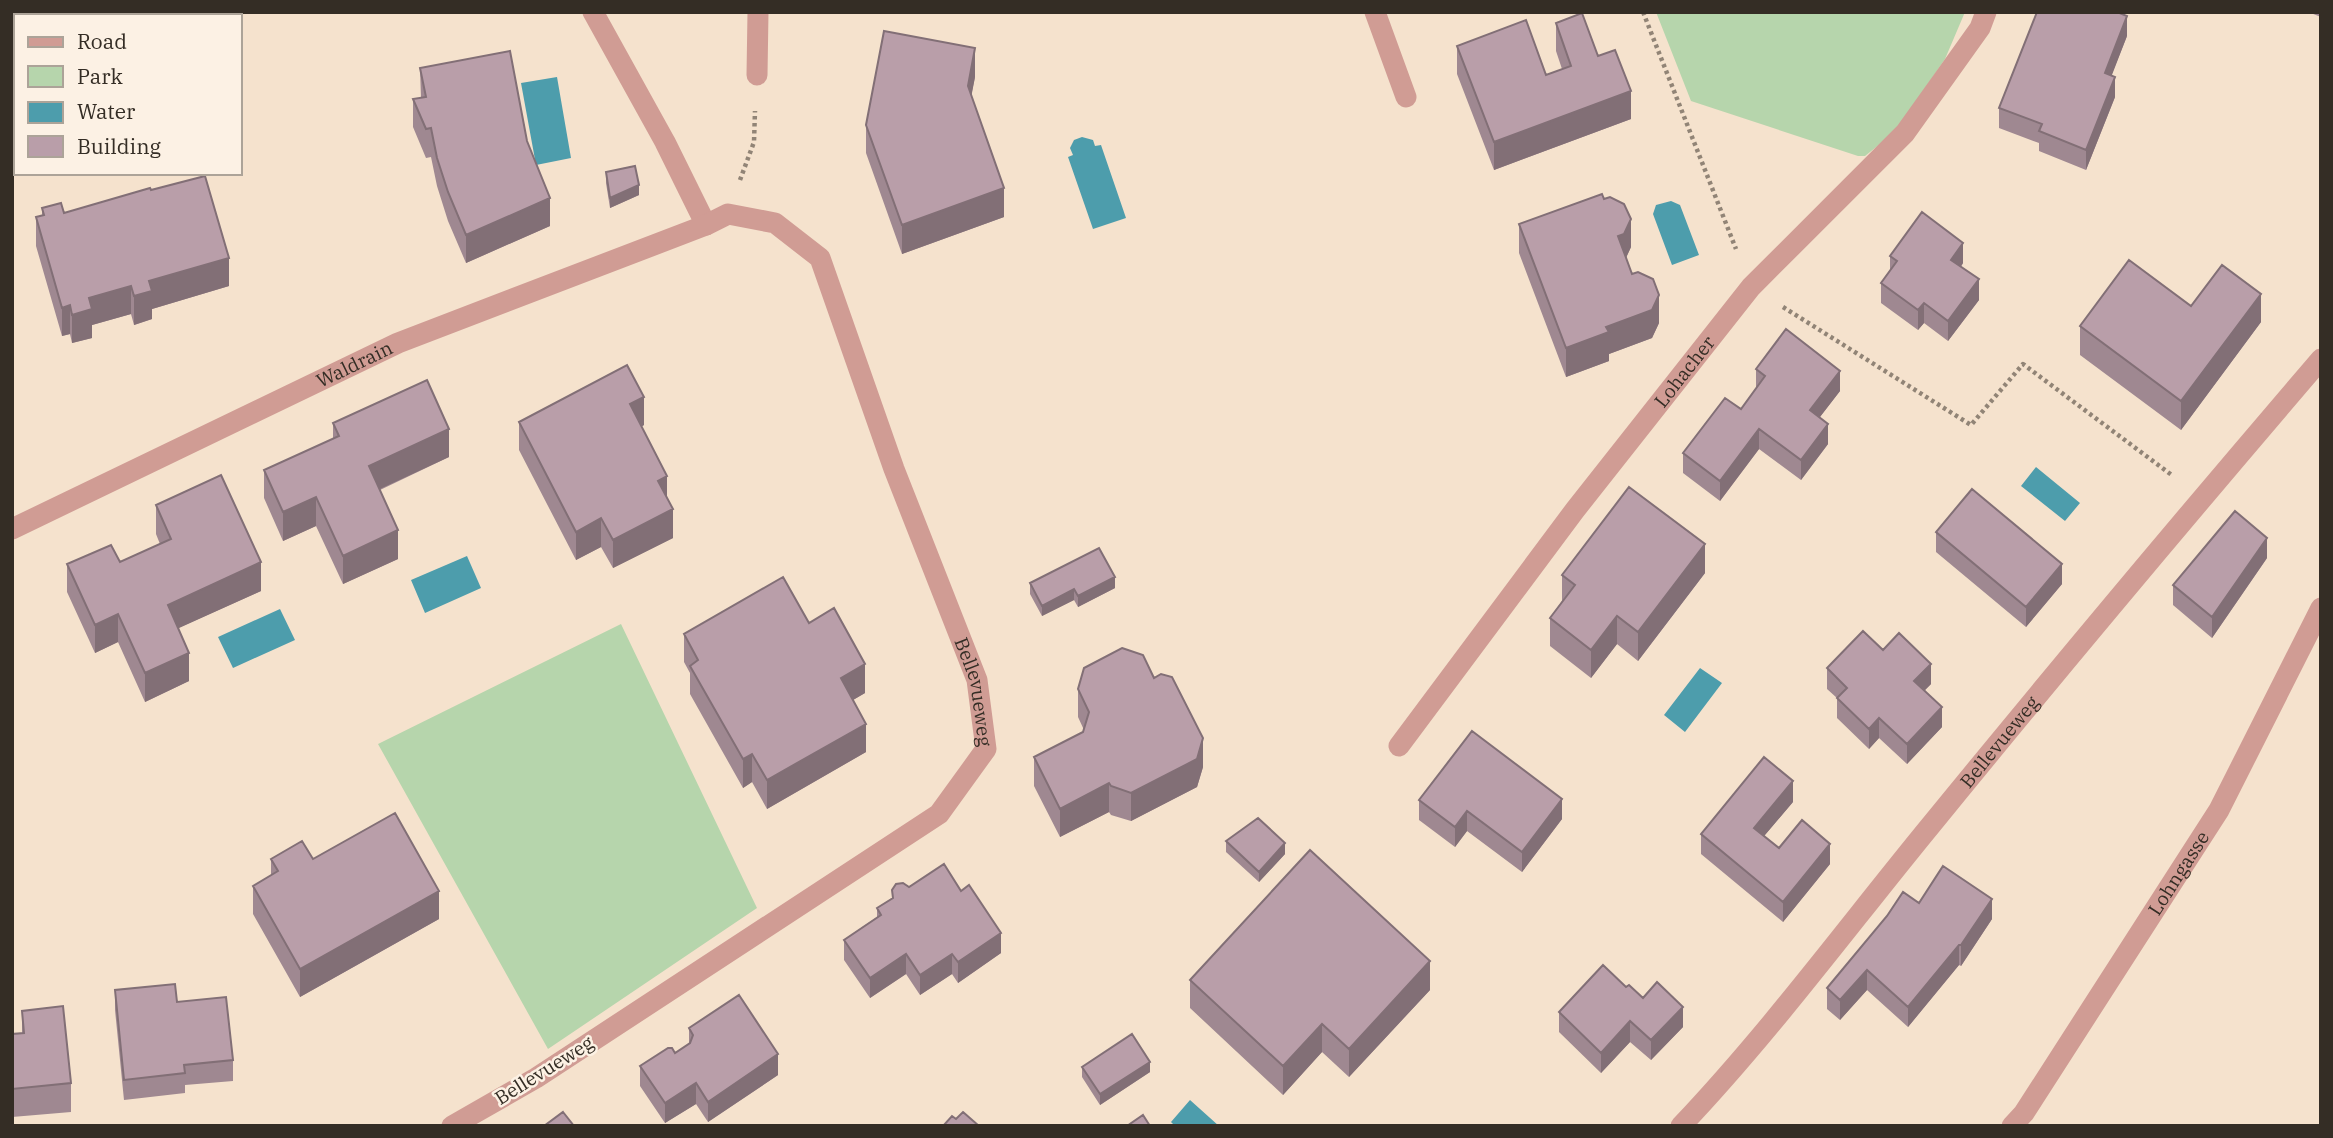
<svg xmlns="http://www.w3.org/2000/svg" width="2333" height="1138" font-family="'IBM Plex Serif',serif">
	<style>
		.green { fill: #b6d5ac }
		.water { fill: #4d9dac }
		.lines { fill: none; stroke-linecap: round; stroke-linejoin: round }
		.path { stroke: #918476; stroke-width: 4.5; stroke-dasharray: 3.5 3.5; stroke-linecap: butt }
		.lane { stroke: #d09c94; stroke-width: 21 }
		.street { stroke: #d09c94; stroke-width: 21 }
		.wall { fill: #9f8891 }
		.shaded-wall { fill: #826f76 }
		.building { fill: #b99ea9; stroke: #826f76; stroke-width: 2 }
		.labels { text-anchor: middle; stroke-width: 5; stroke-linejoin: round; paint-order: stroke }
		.street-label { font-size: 19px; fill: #342d25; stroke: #fcf1e4 }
	</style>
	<rect width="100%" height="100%" fill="#f5e2cd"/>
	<path class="green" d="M1656,12h309l-20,47 -50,73 -30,24h-7l-167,-55z
		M621,624l136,284 -209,141 -170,-305z"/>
	<path class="water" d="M557,77l14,81 -35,7 -15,-82z
		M1082,137l11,3 2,6 6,-1 25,73 -33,11 -25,-72 5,-2 -3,-7 4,-8z
		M1671,201l9,4 19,50 -27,10 -19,-51 3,-9z
		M2036,467l44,36 -15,18 -44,-35z
		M467,556l14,32 -56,25 -14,-33z
		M280,609l15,31 -62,28 -15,-31z
		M1700,668l22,15 -37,49 -21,-17z
		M1190,1100l29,26h-44l-4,-4z"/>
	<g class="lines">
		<path class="path" d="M1643,12l93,237
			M740,180l14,-38 1,-31
			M1783,307l188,118 52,-61 150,112"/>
		<path class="lane" d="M593,12l72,130 41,83
			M1375,12l31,85"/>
		<g class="street">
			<path d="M757,75l1,-63"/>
			<path id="s1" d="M12,529l386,-186 308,-118 22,-11 47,9 45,35 74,211 83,211 9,69 -47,65 -403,264 -84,48"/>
			<path id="s2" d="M1399,746l176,-236 176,-223 154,-154 75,-105 6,-16"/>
			<path id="s3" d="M1681,1126c90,-95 167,-200 250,-301 128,-157 258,-312 390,-466"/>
			<path id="s4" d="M2012,1126l12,-13 195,-303 102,-202"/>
		</g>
	</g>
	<path class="wall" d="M2308,12h13v5z
		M1556,23l42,33 33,63 -137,51 -37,-96v-28l89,29 16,-6 -6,-18z
		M2127,36l-16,40 4,21 -29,73 -47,-19v-8l-40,-15v-20z
		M420,68l107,73 23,85 -84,37 -18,-42 -11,-35 -6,-29 -5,1 -13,-31v-28l8,-1z
		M975,77l-4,19 33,121 -102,37 -36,-101v-28z
		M606,172l33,23 -29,13 -4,-25z
		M151,190l78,96 -77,23v10l-18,6 -3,-11 -39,11v13l-20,5 -2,-9 -8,2 -26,-90v-29l6,-1v-8l22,5z
		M1604,199l27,48 -5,11 6,16 27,49 -7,15 -43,16v7l-43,16 -47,-124v-29z
		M1890,256l73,7 -2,4 18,33 -31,41 -24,-18 -6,7 -37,-27v-20l9,-13z
		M2191,306l70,16 -80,108 -101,-75v-29z
		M1756,369l84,22 -21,27 9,26 -27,36 -42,-31 -39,52 -37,-28v-20l58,-44 15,-21z
		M519,422l125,3 -3,2 26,72 6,39 -60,30 -12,-21 -25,13 -57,-110z
		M333,423l116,34 -69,33 18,69 -55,25 -27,-58 -33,15 -19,-43v-28l69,-31z
		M156,505l105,86 -83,37 11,53 -44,21 -27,-60 -23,11 -28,-61v-28l53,-2 40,-18 -4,-10z
		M1936,532l126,52 -36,43 -90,-75z
		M2267,558l-55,80 -39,-33v-20z
		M1705,573l-67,88 -21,-17 -26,34 -41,-32v-28l12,-17v-26z
		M1030,583l85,5 -37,19 -4,-7 -32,16 -12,-22z
		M809,623l56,70 -12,7 13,52 -99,57 -15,-27 -9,6 -53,-94v-21l-6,-11v-28z
		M1883,650l48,34 -6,6 17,37 -35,37 -28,-26 -10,11 -32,-31v-20l-10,-9v-21z
		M1154,678l49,89 -6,20 -66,34 -20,-6 -2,-3 -49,25 -26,-51v-29l49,-25 1,-2 -6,-13v-28z
		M1419,800l143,19 -40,53 -55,-41 -12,16 -36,-27z
		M1793,802l-29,34 15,12 51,16 -47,58 -82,-68v-20z
		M1226,841l59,13 -26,28 -33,-30z
		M271,859l168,60 -139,78 -47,-83v-28l18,-11z
		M892,890l109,63 -43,30 -6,-9 -32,21 -14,-21 -36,24 -26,-38v-20l33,-23v-9l15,-10z
		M1919,903l73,16 -31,47 -2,-1 -51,62 -41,-37 -27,30 -13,-11v-21z
		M1190,980l240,10 -81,87 -27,-25 -39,43 -93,-87z
		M1626,987l57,40 -32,33 -21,-18 -29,31 -42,-41v-20z
		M115,990l62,12 56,58v21l-48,4v8l-61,7 -9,-90z
		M22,1011l49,72v29l-59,5v-83l10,-1z
		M689,1028l89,47 -70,47 -12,-18 -31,19 -25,-37v-20l35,-13 14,-9z
		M1082,1067l68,5 -50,33 -18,-28z"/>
	<path class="shaded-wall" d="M2127,16v20l-22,57v-20z
		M975,48v29l-7,37v-28z
		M2115,77v20l-29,73v-20z
		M1631,91v28l-137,51v-28z
		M639,185v10l-29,13v-10z
		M1004,188v29l-102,37v-29z
		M550,198v28l-84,37v-28z
		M1631,219v28l-7,15 -6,-26z
		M1963,243v20l-12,17v-20z
		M229,258v28l-77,23v10l-18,6v-29l15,-15z
		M1979,279v21l-31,41v-20z
		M131,286v28l-39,11v13l-20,5v-28l17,-17z
		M2261,294v28l-80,108v-29z
		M1659,295v28l-7,15 -43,16v7l-43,16v-29l40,-21z
		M1924,303v20l-6,7v-20z
		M70,305v29l-8,2v-28z
		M1840,371v20l-30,39v-20z
		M644,397v28l-14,7v-28z
		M1828,424v20l-27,36v-20z
		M449,429v28l-80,37v-28z
		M1759,429v20l-39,52v-20z
		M667,476v29l-9,-24z
		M316,497v29l-33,15v-29z
		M673,509v29l-60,30v-28z
		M601,518v29l-25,13v-28z
		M398,530v29l-55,25v-28z
		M2267,538v20l-55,80v-21z
		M1705,544v29l-67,88v-29z
		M261,562v29l-93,42v-28z
		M2062,564v20l-36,43v-20z
		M1115,577v11l-37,19v-11z
		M1074,589v11l-32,16v-10z
		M118,614v28l-23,11v-28z
		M1617,616v28l-26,34v-28z
		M189,653v28l-44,21v-29z
		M865,664v29l-24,14v-29z
		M1931,664v20l-17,17v-20z
		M1942,707v20l-35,37v-20z
		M1879,718v20l-10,11v-20z
		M866,724v28l-99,57v-29z
		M1203,738v29l-6,20 -66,34v-28z
		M752,754v28l-9,6v-29z
		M1793,781v21l-39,46v-20z
		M1109,783v29l-49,25v-28z
		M1562,799v20l-40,53v-20z
		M1467,811v20l-12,16v-20z
		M1285,843v11l-26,28v-10z
		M1830,844v20l-47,58v-20z
		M439,891v28l-139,78v-28z
		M1992,899v20l-31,47v-21z
		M1001,933v20l-43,30v-21z
		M1959,945v20l-51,62v-20z
		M906,954v20l-36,24v-20z
		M952,954v20l-32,21v-20z
		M1430,961v29l-81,87v-28z
		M1867,970v20l-27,30v-20z
		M1683,1007v20l-32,33v-20z
		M1630,1021v21l-29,31v-20z
		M1322,1024v28l-39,43v-29z
		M778,1054v21l-70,47v-20z
		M1150,1062v10l-50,33v-11z
		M696,1083v21l-31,19v-20z"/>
	<path class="building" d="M2037,12h80l10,4 -22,57 10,4 -29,73 -47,-19 3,-7 -43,-16z
		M1582,13l16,43 17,-6 16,41 -137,51 -37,-96 69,-26 20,55 25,-9 -15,-43z
		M884,31l91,17 -7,38 36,102 -102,37 -36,-100z
		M510,51l17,90 23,57 -84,37 -18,-43 -11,-34 -6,-30 -5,1 -13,-30 13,-2 -6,-29z
		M635,166l4,19 -29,13 -4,-26z
		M205,176l24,82 -80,23 3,10 -18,5 -3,-10 -42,12 3,11 -20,6 -2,-10 -8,3 -26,-91 8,-2 -2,-7 19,-5 3,10 86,-25 1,2z
		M1602,194l2,5 6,-2 14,7 7,15 -7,15 -6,2 14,38 6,-2 15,7 6,16 -7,15 -46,17 3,5 -43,16 -47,-124z
		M1922,212l41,31 -12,17 28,19 -31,42 -24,-18 -6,7 -37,-27 16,-22 -7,-5z
		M2129,260l62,46 31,-41 39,29 -80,107 -101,-75z
		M1786,329l54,42 -30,39 18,14 -27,36 -42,-31 -39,52 -37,-28 42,-55 16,11 24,-33 -9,-7z
		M627,365l17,32 -14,7 37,72 -9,5 15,28 -60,31 -12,-22 -25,14 -57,-110z
		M427,380l22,49 -80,37 29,64 -55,26 -27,-59 -33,15 -19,-42 75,-34 -6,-13z
		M221,475l40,87 -93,43 21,48 -44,20 -27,-59 -23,11 -28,-61 44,-19 9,17 51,-23 -15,-34z
		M1629,487l76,57 -67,88 -21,-16 -26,34 -41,-32 25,-33 -13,-10z
		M1972,489l90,75 -36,43 -90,-75z
		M2235,511l32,27 -55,79 -39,-32z
		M1099,548l16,29 -37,19 -4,-7 -32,17 -12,-23z
		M783,577l26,46 25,-15 31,56 -24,14 25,46 -99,56 -15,-26 -9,5 -53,-93 8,-6 -14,-26z
		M1863,631l20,19 16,-17 32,31 -17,17 28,26 -35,37 -28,-26 -10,11 -32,-31 10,-10 -20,-20z
		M1122,648l21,7 11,23 7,-4 11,3 31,61 -6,21 -66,34 -20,-7 -2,-3 -49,26 -26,-52 49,-25 6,-20 -11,-23 6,-21z
		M1472,731l90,68 -40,53 -55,-41 -12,16 -36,-27z
		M1764,757l29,24 -39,47 25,20 23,-28 28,24 -47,58 -82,-68z
		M395,813l44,78 -139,78 -47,-83 25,-15 -7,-12 31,-18 11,18z
		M1258,818l27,25 -26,29 -33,-31z
		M1310,850l120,111 -81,88 -27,-25 -39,42 -93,-86z
		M944,864l17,27 8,-6 32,48 -43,29 -6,-8 -32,21 -14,-21 -36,24 -26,-38 37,-25 -4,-7 16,-10 -1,-8 4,-6 7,-1 6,4z
		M1943,866l49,33 -31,46h-2l-51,62 -41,-37 -27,30 -13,-12 60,-72 16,-24 16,11z
		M1603,965l23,22 3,-2 14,13 14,-16 26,25 -32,33 -21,-19 -29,32 -42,-41z
		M175,984l2,18 49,-5 7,63 -49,5 1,8 -61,7 -9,-90z
		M739,995l39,59 -70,48 -12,-19 -31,20 -25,-37 28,-18h4l3,5 15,-10 3,-8 -4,-7z
		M63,1006l8,77 -59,6v-55l12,-1 -2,-22z
		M1132,1034l18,28 -50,32 -18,-27z
		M563,1112l11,14h-30z
		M963,1112l16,14h-36l9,-10 4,3z
		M1143,1115l7,11h-23z"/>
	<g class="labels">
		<g class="street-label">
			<text dy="7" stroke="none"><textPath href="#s1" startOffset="380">Waldrain</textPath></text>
			<text dy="7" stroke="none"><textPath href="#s2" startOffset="471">Lohacher</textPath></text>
			<text dy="7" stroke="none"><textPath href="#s1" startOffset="1349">Bellevueweg</textPath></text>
			<text dy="7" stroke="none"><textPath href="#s3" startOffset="499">Bellevueweg</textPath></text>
			<text dy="7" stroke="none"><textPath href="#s4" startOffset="303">Lohngasse</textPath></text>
			<text transform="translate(544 1070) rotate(-32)" y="7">Bellevueweg</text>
		</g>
	</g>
	<rect width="2333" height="1138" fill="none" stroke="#342d25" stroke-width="28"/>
	<rect x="14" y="14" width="228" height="161" fill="#fcf1e4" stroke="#aca398" stroke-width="2"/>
	<rect x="28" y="37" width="35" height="10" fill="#d09c94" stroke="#aca398" stroke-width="2"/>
	<text x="77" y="49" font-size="21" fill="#342d25">Road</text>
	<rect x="28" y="66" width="35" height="21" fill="#b6d5ac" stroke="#aca398" stroke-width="2"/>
	<text x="77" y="84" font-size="21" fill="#342d25">Park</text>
	<rect x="28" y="102" width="35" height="21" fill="#4d9dac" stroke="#aca398" stroke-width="2"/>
	<text x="77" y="119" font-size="21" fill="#342d25">Water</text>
	<rect x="28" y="136" width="35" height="21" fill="#b99ea9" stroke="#aca398" stroke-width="2"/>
	<text x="77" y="154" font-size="21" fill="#342d25">Building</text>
</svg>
